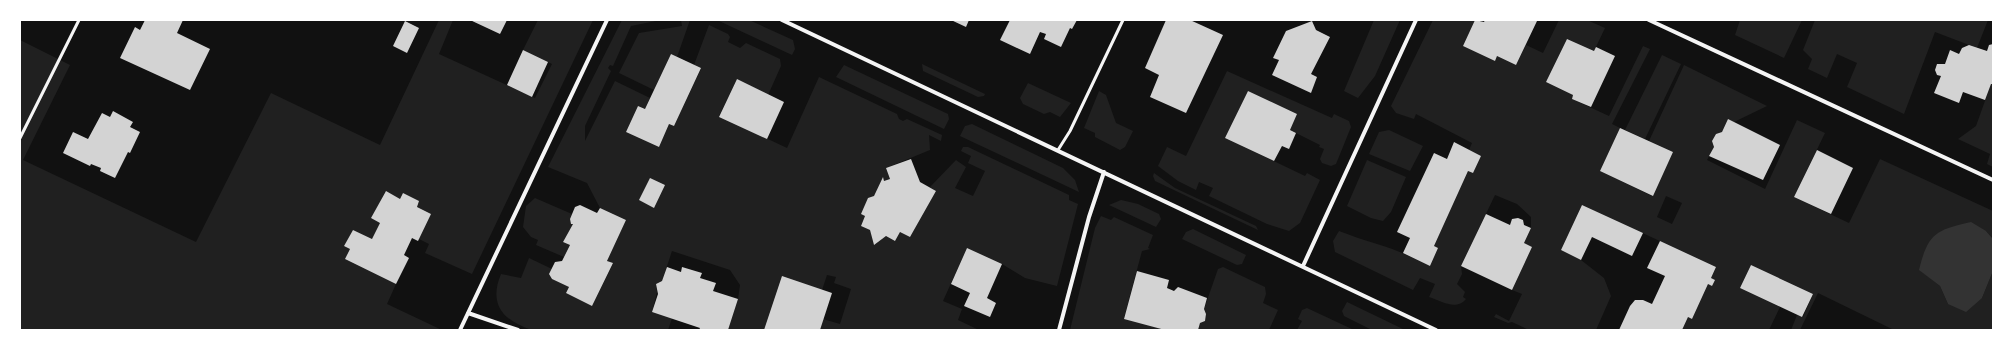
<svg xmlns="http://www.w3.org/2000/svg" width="2013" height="350" font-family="'Source Sans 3',sans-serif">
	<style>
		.green { fill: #202020; fill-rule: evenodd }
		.water { fill: #333 }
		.building { fill: #d3d3d3 }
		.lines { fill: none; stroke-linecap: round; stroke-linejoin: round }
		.service { stroke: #f5f5f5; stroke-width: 3 }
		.minor { stroke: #f5f5f5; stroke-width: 4 }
	</style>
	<rect width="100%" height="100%" fill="#111"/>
	<path class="green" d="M439,20h14l-14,34 96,44 17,-34 -29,-14 15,-30h55l-121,254 -47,-21 4,-9 -10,-5 -2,-32 2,-6 -16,-8 -3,6 -15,-7 -13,26 8,5 -8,16 -19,-9 -9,16 6,3 -5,10 51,25 -9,20 55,26h-422v-290l50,25 -47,95 173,82 75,-149 109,52z
		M622,20h39l-30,6 -18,40 -3,-1 -2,3 3,3 -26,55v15l30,-60 35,17 -5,11 -7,-3 -12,26 33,15 10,-23 5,2 27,-57 -7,-4 15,-40 19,9 2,3 -2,5 12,6 6,-5 34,16 1,7 -13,29 -31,-16 -18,37 68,32 32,-71 78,37 2,5 4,2 4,-2 35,16 -1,6 -12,-6 1,15 -44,18 4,11 -6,2 -1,-4 -9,19 -13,18 4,2 -4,10 9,4 4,15 12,-9 9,5 5,-9 10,5 26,-46 -6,-4 26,-27 10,7 -11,21 18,8 12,-25 -17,-8 3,-7 -10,-5 2,-4h5l101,48v5l9,4 -21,82 -32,-8 -23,-14 -35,-16 -24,53 19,8 -4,11 21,10h-159l3,-11 17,5 11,-35 -17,-6 2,-6 -9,-2 -5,15 -58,40h-36l10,-31 2,-14 -10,-15 -58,-19 -10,30 -6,3 1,8 -5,20 20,6 -4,12h-136c-28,-9 -44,-25 -31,-56l20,4 8,-20 23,11 -3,5 3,5 17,8 -3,6 26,13 21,-42 -6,-3 19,-41 -26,-12 -13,-25 -39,-16z
		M681,20h9l-13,37 -6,-3 -17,36 -35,-17 20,-40 43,-7z
		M717,20h32l44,20 2,9 -3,6z
		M1374,20h26l-25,56 -17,22 -14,-7z
		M1433,20h42l-12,26 32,15 2,-5 19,9 10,-20 17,8 16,-33h28l18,8 -11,23 -27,-12 -21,43 27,13 -1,4 37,17 34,-70 7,3 -38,75 8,4 -20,43 52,25 21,-44 -24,-11 35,-76 83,41 -33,16 -6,-3 -6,13 -6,2 -4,7 2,6 -7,13 58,29 32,-69 28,13 -31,64 55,26 31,-64 113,52v28l-7,-8 -66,39 20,16 8,18 34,-6 11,-27v59h-99l-76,-37 -18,37h-9l6,-15 6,2 10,-23 -62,-29 -11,23 40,19 -11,23h-87l6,-13 4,2 16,-35 4,2 3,-6 -4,-2 5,-11 -134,-62 -21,45 20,10 23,18 7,18 -15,34h-67l-17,-8 -4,1 -14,-6 2,-3 13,7 13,-27 -10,-4 20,-43 -8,-4 7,-15v-11l-14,-13 -22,-9 -34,71 1,8 -5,10 8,8 -2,5 3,2c-10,12 -25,2 -37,-2l6,-13 -15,-6 -7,12 -78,-38 -2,-11 6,-10c13,5 25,9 38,13 18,5 36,14 53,22l8,-18 -4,-2 34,-75 5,2 8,-17 -12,-6 3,-7 -56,-29 -2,5 -18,-6 -5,-7zM1666,196l16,7 -10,21 -15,-7z
		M1740,20h62l-18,38 -49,-23z
		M1815,20h173l-11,28 -42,-16 -31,82 -57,-27 10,-24 -20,-9 -10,24 -19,-9 4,-10 -9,-9z
		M1662,55l19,9 -36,75 -20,-9z
		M922,64l63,30 -1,2 -6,1 -55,-26z
		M844,65l104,49 1,5 -5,10 -108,-52z
		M1227,71l105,47 2,-4 15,7 2,6 -15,37 -5,2 -9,-3 -2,-4 4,-10 -5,-2 1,-2 -30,-15 7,-16 -49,-23 -22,47 79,38 2,-3 13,7 -20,43 -11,8 -22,-7 -58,-28 4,-8 -14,-6 -3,8 -18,-9 -20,-15 9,-19 19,9z
		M1028,83l43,20 -11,14 -10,-5 -6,2 -21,-10 -3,-6z
		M1991,84h2v83l-6,-3 3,-10 -32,-15 18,-13z
		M1099,91l7,4 10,28 17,8 -8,16 -5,3 -25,-13v-4l-11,-5z
		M972,124l91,44 12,12 4,12 -119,-56 5,-10z
		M1389,130l34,16 -13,25 -41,-17 10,-22z
		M1367,160l39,17 -15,35 -8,9 -12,-3 -24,-12z
		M1154,173l21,15 81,38 2,4 -103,-49 -2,-5z
		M535,198l37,16 -2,5 1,5h2l-10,18 7,3 -6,12 -28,-12 2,-5 -7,-3 -8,-10 3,-21z
		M1121,200l17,4 21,10 2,5 -5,8 -47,-22z
		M1101,216l10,4 3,-3 39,18 -5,13 2,1 -8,2 -18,67 41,12h-95l25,-102z
		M1193,229l53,26 -4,9 -5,1 -55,-26 4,-7z
		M1223,267l42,20 1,7 -3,9 15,7 -9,20h-71l2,-7 5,-2 1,-7 -2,-5 14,-40z
		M1347,302l58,28h-33l-28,-14 -2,-5z
		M1307,308l47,22h-57l5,-9 -4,-2 4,-9z"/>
	<path class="water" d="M1971,222l15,9 7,8v32l-11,27 -16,14 -18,-8 -8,-18 -21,-16c9,-36 16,-40 52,-48z"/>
	<path class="building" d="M145,20h38l-6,13 33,16 -20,41 -70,-32 15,-31 5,3z
		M470,20h37l-7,14z
		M951,20h18l-3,7z
		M1010,20h67l-5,9 -2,-1 -9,19 -17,-8 2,-5 -6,-2 -10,22 -30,-14z
		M1166,20h24l33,15 -37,78 -36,-16 9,-22 -14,-7z
		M1475,20l9,2 1,-2 52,1 -21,44 -19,-9 -2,5 -32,-15z
		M405,21l14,7 -12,25 -14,-7z
		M1312,21l4,9 14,7 -19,37 6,3 -6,16 -39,-18 7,-15 -6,-2 13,-27z
		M1567,39l27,12 2,-4 19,9 -24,51 -19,-8 1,-4 -27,-13z
		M1993,44v40h-2l-6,16 -22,-8 -4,11 -25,-10 7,-17 -4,-1 -2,-5 2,-6h8l5,-14 9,4 3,-6 7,-3 18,6 2,-6z
		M523,50l25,12 -16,35 -25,-12z
		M671,54l30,14 -27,58 -5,-2 -10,23 -33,-15 12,-26 7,3z
		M737,79l47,23 -17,37 -48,-22z
		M1248,91l49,23 -7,16 6,3 -7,16 -7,-3 -8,15 -49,-23z
		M113,111l20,11 -3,5 10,5 -10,21 -2,-1 -13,26 -15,-7 1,-3 -10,-4 -1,2 -27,-13 10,-21 15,7 14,-26 8,4z
		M1728,119l52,26 -17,35 -54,-24 5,-9 -2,-6 4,-7 6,-2z
		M1620,128l53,24 -20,44 -53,-25z
		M1454,142l27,14 -8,17 -5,-2 -34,75 4,2 -8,18 -27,-13 7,-15 -13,-6 37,-79 13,6z
		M1817,150l36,18 -22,46 -37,-17z
		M911,159l9,23 16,9 -26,46 -10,-5 -5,9 -9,-5 -12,9 -4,-15 -9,-4 4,-10 -4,-2 7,-16 6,-2 9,-19 1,4 6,-2 -4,-11z
		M650,178l15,7 -11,23 -15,-8z
		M386,191l14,8 3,-6 16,8 -2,6 14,7 -13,27 -6,-3 -8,17 5,3 -13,26 -51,-25 5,-10 -6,-3 9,-16 19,9 8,-16 -9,-5z
		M580,205l17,8 3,-5 26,12 -19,41 6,2 -21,43 -26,-13 3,-6 -17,-8 -3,-5 6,-12 7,-1 8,-16 -7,-3 10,-18h-2l-1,-5 5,-12z
		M1582,205l61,28 -11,23 -40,-19 -11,23 -20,-10z
		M1486,214l24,11 2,-6 6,-1 5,2 1,5 7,3 -7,15 8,4 -20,43 -51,-24z
		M1660,241l56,26 -5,11 4,2 -3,6 -4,-2 -16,35 -4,-2 -6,13h-63l11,-24 5,-6h8l9,4 13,-28 -18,-8z
		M967,248l35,16 -15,34 9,5 -6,14 -26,-11 6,-13 -19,-9z
		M1751,265l62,29 -11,23 -62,-29z
		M667,267l14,5 1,-5 20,6 -2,5 16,5 -3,8 25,8 -10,31h-29l1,-2 -48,-16 6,-18 -2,-10 6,-3z
		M1137,271l32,9 -2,8 7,3 4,-4 29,11 -3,11 2,5 -1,7 -5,2 -2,7h-33l-41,-11z
		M782,276l50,17 -12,37h-56z"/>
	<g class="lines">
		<path class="service" d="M20,138l59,-118
			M1058,150l12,-19 53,-111"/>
		<path class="minor" d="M782,20l654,310
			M1649,20l344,160
			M1303,266l113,-246
			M468,313l50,17
			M460,330l147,-310
			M1059,330l30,-113 15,-45"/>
	</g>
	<rect width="2013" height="350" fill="none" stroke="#ffffff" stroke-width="42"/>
</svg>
